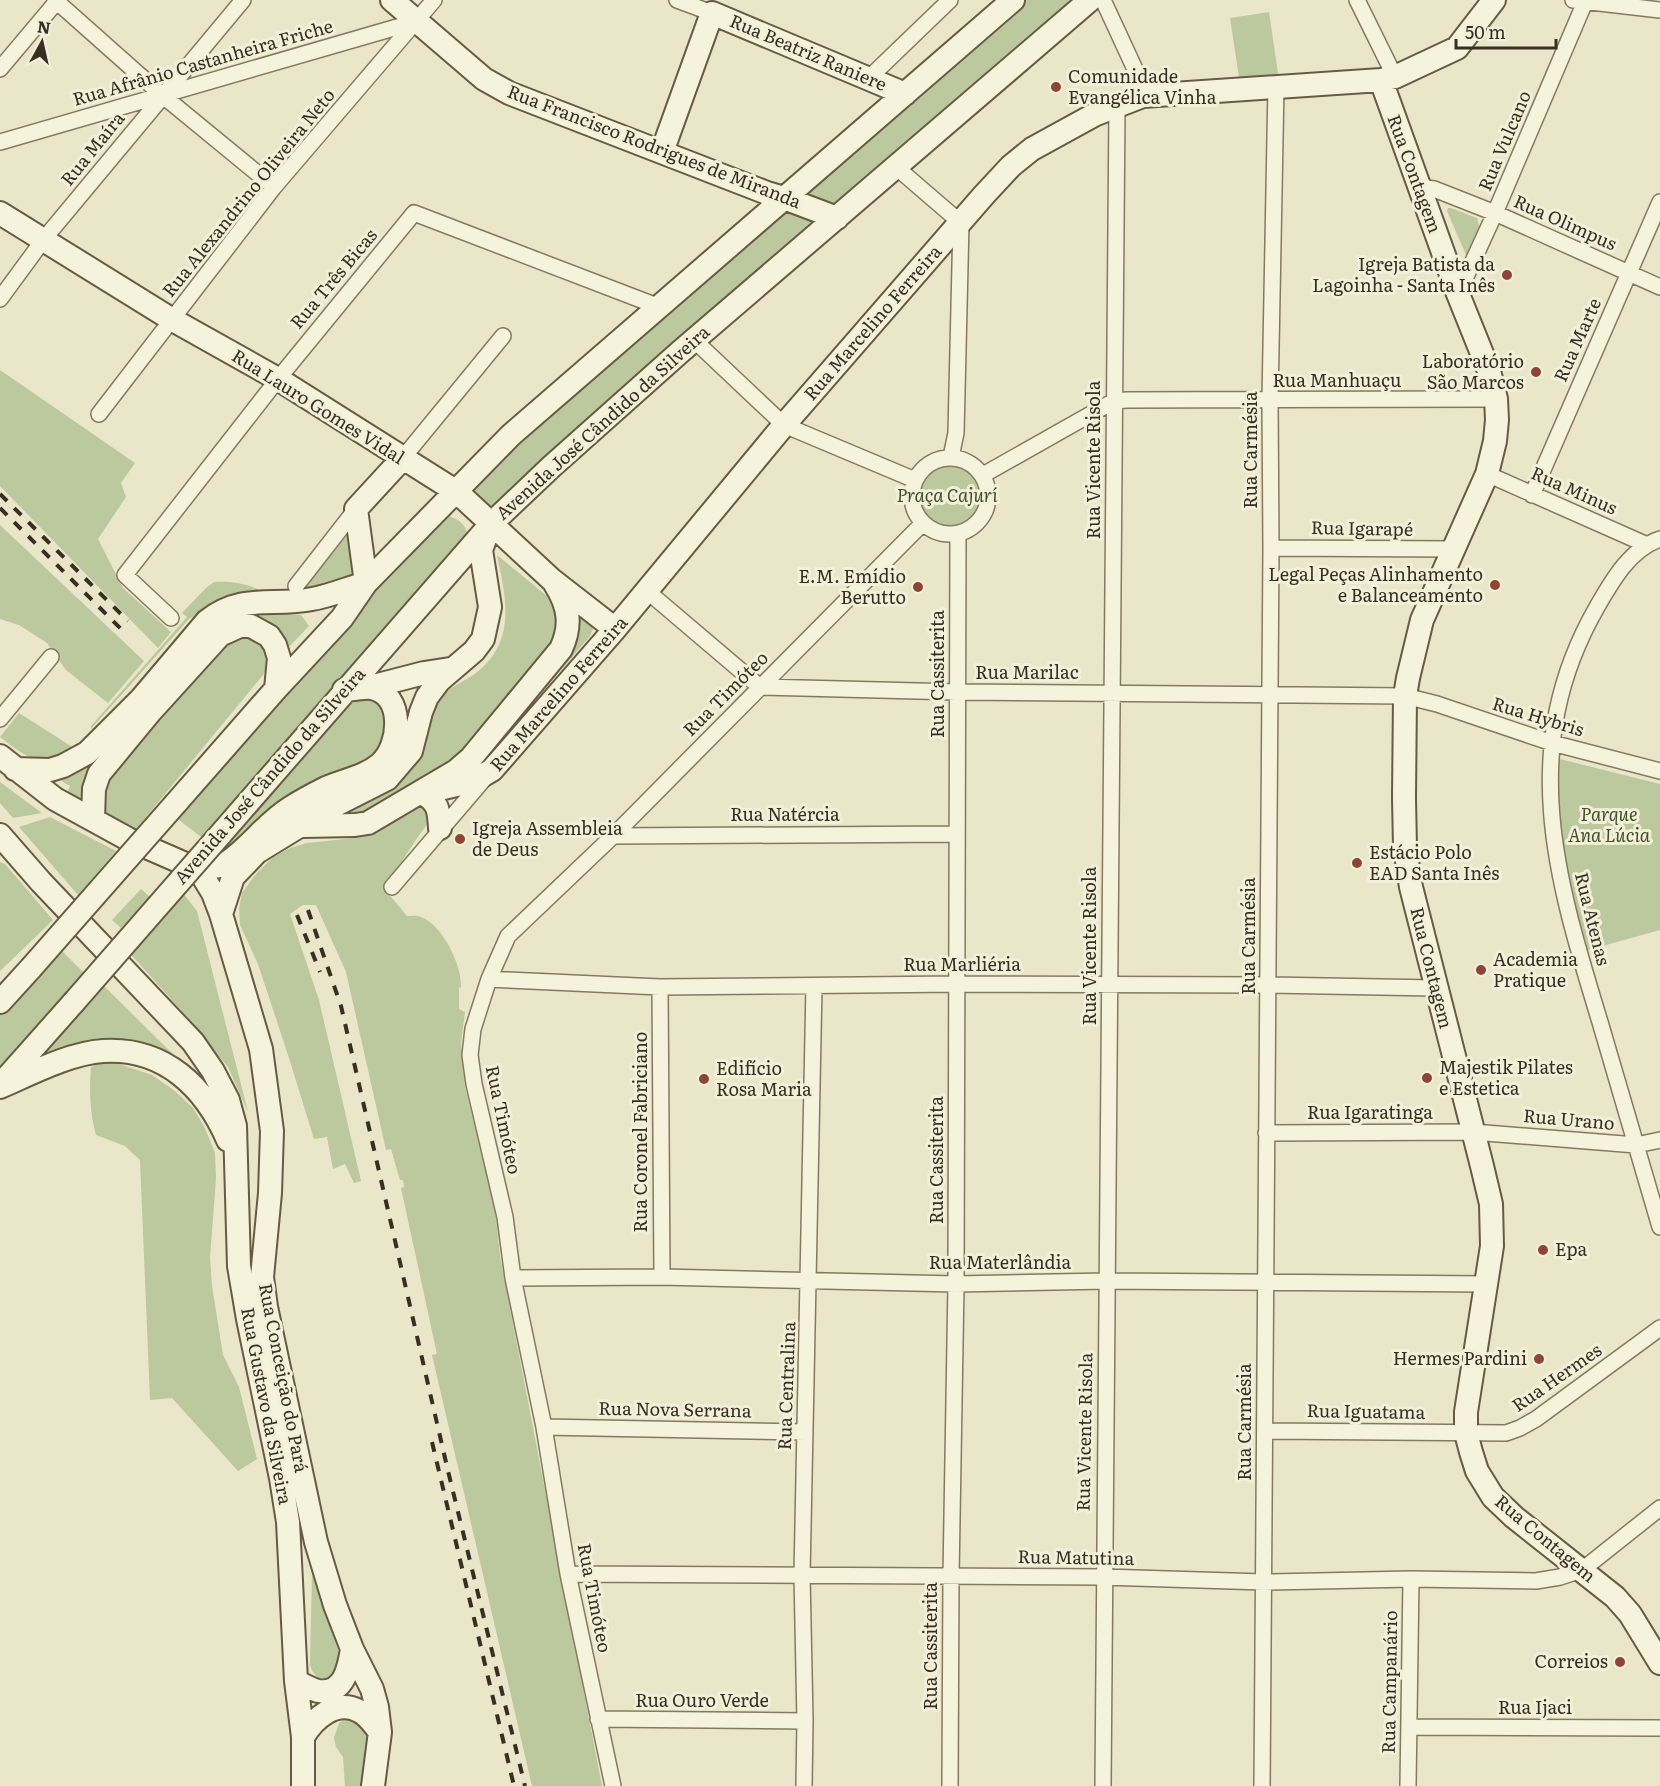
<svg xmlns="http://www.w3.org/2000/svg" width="1660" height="1786" font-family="Literata,serif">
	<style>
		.green { fill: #bcc89e }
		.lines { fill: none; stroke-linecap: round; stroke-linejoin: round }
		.street-casing { stroke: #857a60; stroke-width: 18 }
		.secondary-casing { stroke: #675b43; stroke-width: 26 }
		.street { stroke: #f6f3dc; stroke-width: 15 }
		.secondary { stroke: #f6f3dc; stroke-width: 22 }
		.rail { stroke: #373022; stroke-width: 4; stroke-dasharray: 10 10; stroke-linecap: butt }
		.secondary-bridge-casing { stroke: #675b43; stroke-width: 26; stroke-linecap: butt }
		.secondary-bridge { stroke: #f6f3dc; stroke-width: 22 }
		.poi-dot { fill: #8e4536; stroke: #f3f0d9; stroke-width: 2 }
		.labels { text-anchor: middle; stroke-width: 6; stroke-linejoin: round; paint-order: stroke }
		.street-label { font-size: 18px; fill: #373022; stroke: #f3f0d9 }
		.poi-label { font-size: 18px; fill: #373022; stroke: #f3f0d9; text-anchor: start }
		.park-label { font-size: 18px; font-style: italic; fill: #41522b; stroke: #f3f0d9 }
	</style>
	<rect width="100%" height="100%" fill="#eae6ca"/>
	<path class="green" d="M1024,0h54l-240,207 -41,-12z
		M1269,12l10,68 -39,4 -10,-66z
		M785,206l38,14 -327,292 -31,-21 45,-44z
		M1448,208h3l26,10 2,8 -11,27 -2,2 -19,-44z
		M0,370l135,93 -14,20 5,14 -28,42 25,49 48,44 -13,16 -158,-162z
		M915 496a32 32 0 1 1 64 0a32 32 0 1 1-64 0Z
		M442,514c11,3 23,7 25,19l-5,8 -258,298 -29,-22z
		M0,525l144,136 -36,42 -42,-33 -19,-27 -28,-18 -19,-6z
		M353,529l4,39 -11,11 -50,15z
		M497,555l56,46 9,36 -93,113 -86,58 -60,14c34,-13 92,-39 103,-77 4,-15 -1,-30 9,-44 6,-8 31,-21 41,-28 41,-32 30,-75 21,-118z
		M214,582c17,-1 41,2 54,14l-38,2 -41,21 -98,110v-3l96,-109 -5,-4 24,-25z
		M284,614l17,1 8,11 -26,27c-6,-22 -24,-37 -48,-32 -5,1 -12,7 -17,10l-120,132 -8,13 -6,26 -17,-9 3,-7 -12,-7 16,-7 19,-13 124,-135 14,-7z
		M578,616l16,10 -4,10 -109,128z
		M243,638h11l15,12v15l-6,10 -126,153c-28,-7 -40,-14 -36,-45l123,-141z
		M367,696l20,13v29l-11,15 -18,17 -76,31 -40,31 -13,18 -27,16 142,-164z
		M19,713l55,35c-33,21 -46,11 -74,-11z
		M1556,758l104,26v146l-72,20 -15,-53 -14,-57z
		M0,782l42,31 -29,5 -13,-15z
		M422,801l10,17c-18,23 -34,47 -45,74l20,24c4,0 10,-1 14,1 22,8 41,49 40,70l-2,1v21l6,3 -4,31 4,44 30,121 5,48 102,530h-70l-100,-431 5,-1 -36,-166 3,-1 -1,-7h-3l-9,-31 -5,1 -40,-178 -30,-67h-13l-13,9 29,86 42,181 -7,2 -9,-19 -12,5 -6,-32 -13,2 -25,-81 -31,-94 -18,-39 -1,-17 3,-15 13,-18 17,-17 18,-10 17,-5 57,-6 46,-33z
		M50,817l66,34 -38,44 -59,-68z
		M0,862l5,2 48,56 -53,51z
		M141,889l9,8 -29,31 -9,-8z
		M182,892l15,19 51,201 -20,-45 -40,-49 -61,-68z
		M58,947l27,27 -85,99v-59z
		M100,982l95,94 -37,-22 -133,10z
		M107,1060l45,15 23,16 18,17 11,18 11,27 1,25 -6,80 2,28 11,69 16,32 18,72 -19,12 -66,-73 -22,2 -10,-240 -15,-14 -29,-11c-6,-21 -7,-46 -5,-68z
		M312,1574l30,88 -12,19c-11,-2 -17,-5 -20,-16z
		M350,1717l20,7 -7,62h-18l-2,-29 -7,-10 -2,-9 5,-15z"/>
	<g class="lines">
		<defs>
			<path id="street" d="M55,0l107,95 112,92
				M677,0l35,13
				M1103,0l37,80 3,16
				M1357,0l38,77
				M1573,0l87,10
				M0,69l58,-69
				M869,78l81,-78
				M0,142l418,-121
				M896,167l65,56 -5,210 -5,24
				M1420,187l14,2 61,24 165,74
				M1458,294l37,-81 90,-211
				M0,299l44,-60 199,-239
				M695,341l89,84 131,55
				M99,414l175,-227 160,-187
				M912 496a38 38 0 1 1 76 0a38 38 0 1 1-76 0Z
				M402,459l101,-123
				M1487,474l158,70
				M983,475l131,-74 13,-1 369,-1
				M1532,495l128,-293
				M1660,539c-30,10 -48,42 -63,68 -81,141 -41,271 3,415 20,68 40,136 60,205
				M1271,548l182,1
				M296,586l60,-77
				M647,591l113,96 197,5 448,4 32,8 115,39 108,28
				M171,618l-46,-43 153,-196 136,-166 243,93
				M0,719l51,-62
				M613,836l344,-2
				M392,887l93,-109
				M489,979l171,8 297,-3 311,1 167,3
				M660,987l2,290
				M1266,1133l207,-1 163,13 24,-5
				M513,1278l149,-1 294,7 150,-3 381,3
				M544,1427l261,5
				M1265,1431l241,2 14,-5 16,-9 124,-91
				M568,1574l535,3 161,5 147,-3 125,2 24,-4 22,-7 78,-62
				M598,1719l207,2
				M1409,1727l251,1
				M613,1786l-45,-212 -24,-147 -31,-149 -8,-61 -31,-133 -4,-29 3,-26 16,-50 19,-43 105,-100 310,-313
				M804,1786l1,-65 -3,-146 12,-589
				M950,1786l1,-210 5,-292 2,-750
				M1103,1786l14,-1679
				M1262,1786l9,-1238 -1,-148 6,-314
				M1408,1786l3,-207"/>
			<path id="secondary" d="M392,0l92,79 25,14 258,100 17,5 53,20
				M1381,80l77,214 31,77 7,28 1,21 -2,21 -8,33 -65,146 -14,58 -3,18 -1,102 1,50 6,39 71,279 9,38 1,42 -26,166v21l5,19 6,19 16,26 21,20 101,80 15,17 30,49
				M662,152l50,-139 193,81
				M0,213l171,106 107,60 179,113 95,88 63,49
				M366,583l-10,-74 46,-50
				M370,687l54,-14 26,-4
				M0,756l55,43 73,40 71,31 14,23 8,21 40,135 11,82 -2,62 -8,84 4,30 50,235 19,63 17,44 20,40 5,18 3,25 -7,54
				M15,769l35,1 13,-4 24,-13 54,-54 66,-78c35,-28 66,-14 105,-22 18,-3 36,-11 54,-16
				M421,792c26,-4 49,-8 71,-22l123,-141 169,-204 200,-230 27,-29 21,-17 62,-34 49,-19 238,-16 14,-3 62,-29 37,-48
				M421,792c17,10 18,17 19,36
				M176,803l100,-114 66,-71 24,-35 145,-148 502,-435
				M93,819l1,-30 5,-15 52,-63 69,-76 20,-9h11l18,10 6,9 4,13 -3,31
				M303,826l52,-1 13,-2 88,-52 15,-13 90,-109c11,-24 8,-43 -6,-65
				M0,835l41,47 152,160 20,29 15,29 7,26 4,140 9,53 33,159 7,44 8,159 7,56v49
				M219,836l272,-312 60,-57 129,-115 410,-352
				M199,870l21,-4 8,-4c23,-16 38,-39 62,-54 11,-7 24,-14 36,-20 18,-8 39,-11 54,-24 21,-18 25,-70 -9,-76 -5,-1 -20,2 -27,2
				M221,914l12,-37 24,-25 67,-41 63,-32 24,-28 10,-39 6,-15 12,-16 35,-30 9,-12 7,-32 -9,-57 7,-19
				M0,1002l31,-34
				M3,1082l71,-80
				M0,1087c30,-13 70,-34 103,-36 61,-4 102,36 125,89
				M296,1681c6,3 14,8 22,10 26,4 31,-23 34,-42
				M303,1737c11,-19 33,-38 56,-26 9,4 15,14 21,21"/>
		</defs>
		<use href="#street" class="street-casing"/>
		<use href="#secondary" class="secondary-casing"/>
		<use href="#street" class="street"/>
		<use href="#secondary" class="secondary"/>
		<path class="rail" d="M0,494l128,127
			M0,508l121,121
			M308,910l33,96 107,465 77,315
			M297,915l23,57
			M432,1442l82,344"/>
		<defs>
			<path id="secondary-bridge" d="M31,968l145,-165
				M74,1002l145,-166"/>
		</defs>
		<use href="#secondary-bridge" class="secondary-bridge-casing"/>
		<use href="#secondary-bridge" class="secondary-bridge"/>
	</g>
	<g class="poi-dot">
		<circle cx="1056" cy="87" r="6"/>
		<circle cx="1507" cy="275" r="6"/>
		<circle cx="1536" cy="372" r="6"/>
		<circle cx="1495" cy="585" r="6"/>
		<circle cx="918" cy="587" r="6"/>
		<circle cx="460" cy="839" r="6"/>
		<circle cx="1357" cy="863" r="6"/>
		<circle cx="1481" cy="970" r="6"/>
		<circle cx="1427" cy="1078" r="6"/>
		<circle cx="704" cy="1079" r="6"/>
		<circle cx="1543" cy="1250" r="6"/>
		<circle cx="1539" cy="1359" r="6"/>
		<circle cx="1620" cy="1662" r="6"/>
	</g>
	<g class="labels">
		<g class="street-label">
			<text transform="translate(808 53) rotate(23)" y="6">Rua Beatriz Raniere</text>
			<text transform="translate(203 63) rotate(-16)" y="6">Rua Afrânio Castanheira Friche</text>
			<text transform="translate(1505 141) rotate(-67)" y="6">Rua Vulcano</text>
			<text transform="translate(654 147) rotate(21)" y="6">Rua Francisco Rodrigues de Miranda</text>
			<text transform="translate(93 149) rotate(-51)" y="6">Rua Maíra</text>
			<text transform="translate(1414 174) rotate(70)" y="6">Rua Contagem</text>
			<text transform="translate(249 193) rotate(-51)" y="6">Rua Alexandrino Oliveira Neto</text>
			<text transform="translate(1565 223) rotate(24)" y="6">Rua Olimpus</text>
			<text transform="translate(334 279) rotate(-50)" y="6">Rua Três Bicas</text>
			<text transform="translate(873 323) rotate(-49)" y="6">Rua Marcelino Ferreira</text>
			<text transform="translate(1578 340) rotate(-66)" y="6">Rua Marte</text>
			<text x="1337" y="387">Rua Manhuaçu</text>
			<text transform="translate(318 407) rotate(32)" y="6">Rua Lauro Gomes Vidal</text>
			<text transform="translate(603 423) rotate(-42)" y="6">Avenida José Cândido da Silveira</text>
			<text transform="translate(1251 450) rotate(-90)" y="6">Rua Carmésia</text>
			<text transform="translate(1094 460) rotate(-90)" y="6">Rua Vicente Risola</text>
			<text transform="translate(1574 491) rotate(24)" y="6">Rua Minus</text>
			<text transform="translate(1362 529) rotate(1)" y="6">Rua Igarapé</text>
			<text x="1027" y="679">Rua Marilac</text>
			<text transform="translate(938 674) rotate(-90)" y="6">Rua Cassiterita</text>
			<text transform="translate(559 694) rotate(-49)" y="6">Rua Marcelino Ferreira</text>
			<text transform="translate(726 694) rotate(-45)" y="6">Rua Timóteo</text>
			<text transform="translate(1538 717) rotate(17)" y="6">Rua Hybris</text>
			<text transform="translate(270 776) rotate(-49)" y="6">Avenida José Cândido da Silveira</text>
			<text x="785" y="821">Rua Natércia</text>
			<text transform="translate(1592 919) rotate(76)" y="6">Rua Atenas</text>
			<text transform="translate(1249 936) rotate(-90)" y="6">Rua Carmésia</text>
			<text transform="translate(1090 946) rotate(-90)" y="6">Rua Vicente Risola</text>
			<text x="962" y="971">Rua Marliéria</text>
			<text transform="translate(1431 968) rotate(76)" y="6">Rua Contagem</text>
			<text x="1370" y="1119">Rua Igaratinga</text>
			<text transform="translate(503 1120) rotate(78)" y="6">Rua Timóteo</text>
			<text transform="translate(1569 1120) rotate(5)" y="6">Rua Urano</text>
			<text transform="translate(641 1132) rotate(-90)" y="6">Rua Coronel Fabriciano</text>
			<text transform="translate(937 1160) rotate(-90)" y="6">Rua Cassiterita</text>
			<text x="1000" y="1269">Rua Materlândia</text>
			<text transform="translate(283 1378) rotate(79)" y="6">Rua Conceição do Pará</text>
			<text transform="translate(1557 1378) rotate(-35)" y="6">Rua Hermes</text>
			<text transform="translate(787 1386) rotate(-88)" y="6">Rua Centralina</text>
			<text transform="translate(266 1406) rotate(79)" y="6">Rua Gustavo da Silveira</text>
			<text transform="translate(675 1410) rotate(1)" y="6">Rua Nova Serrana</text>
			<text transform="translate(1366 1412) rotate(1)" y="6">Rua Iguatama</text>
			<text transform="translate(1245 1422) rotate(-90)" y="6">Rua Carmésia</text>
			<text transform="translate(1085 1432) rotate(-89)" y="6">Rua Vicente Risola</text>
			<text transform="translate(1545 1539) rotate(40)" y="6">Rua Contagem</text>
			<text transform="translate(1076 1558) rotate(1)" y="6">Rua Matutina</text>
			<text transform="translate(594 1598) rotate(79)" y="6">Rua Timóteo</text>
			<text transform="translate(931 1646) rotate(-90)" y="6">Rua Cassiterita</text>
			<text transform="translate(1390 1682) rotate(-89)" y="6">Rua Campanário</text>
			<text x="702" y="1707">Rua Ouro Verde</text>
			<text x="1535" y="1714">Rua Ijaci</text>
		</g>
		<g class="poi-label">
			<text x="1068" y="83">Comunidade<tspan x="1068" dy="21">Evangélica Vinha</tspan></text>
			<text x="1495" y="271" text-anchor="end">Igreja Batista da<tspan x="1495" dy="21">Lagoinha - Santa Inês</tspan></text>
			<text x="1524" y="368" text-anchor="end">Laboratório<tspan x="1524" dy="21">São Marcos</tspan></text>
			<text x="1483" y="581" text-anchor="end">Legal Peças Alinhamento<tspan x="1483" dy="21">e Balanceamento</tspan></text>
			<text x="906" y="583" text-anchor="end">E.M. Emídio<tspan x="906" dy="21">Berutto</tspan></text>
			<text x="472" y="835">Igreja Assembleia<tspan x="472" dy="21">de Deus</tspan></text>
			<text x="1369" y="859">Estácio Polo<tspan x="1369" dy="21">EAD Santa Inês</tspan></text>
			<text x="1493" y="966">Academia<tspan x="1493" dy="21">Pratique</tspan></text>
			<text x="1439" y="1074">Majestik Pilates<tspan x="1439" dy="21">e Estetica</tspan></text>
			<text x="716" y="1075">Edifício<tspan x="716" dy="21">Rosa Maria</tspan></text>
			<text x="1555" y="1256">Epa</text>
			<text x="1527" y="1365" text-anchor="end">Hermes Pardini</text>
			<text x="1608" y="1668" text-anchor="end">Correios</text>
		</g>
		<g class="park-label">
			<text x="947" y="502">Praça Cajurí</text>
			<text x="1609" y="821">Parque<tspan x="1609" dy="21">Ana Lúcia</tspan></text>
		</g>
	</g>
	<g transform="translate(42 42) rotate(8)" stroke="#f3f0d9" stroke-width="4.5" paint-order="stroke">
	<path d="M0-4.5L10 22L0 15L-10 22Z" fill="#373022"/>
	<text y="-9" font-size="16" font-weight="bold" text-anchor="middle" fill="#373022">N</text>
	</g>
	<path d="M1456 39v9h100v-9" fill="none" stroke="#373022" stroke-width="3"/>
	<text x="1465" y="39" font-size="18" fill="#373022" stroke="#f3f0d9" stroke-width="4.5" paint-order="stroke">50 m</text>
</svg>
